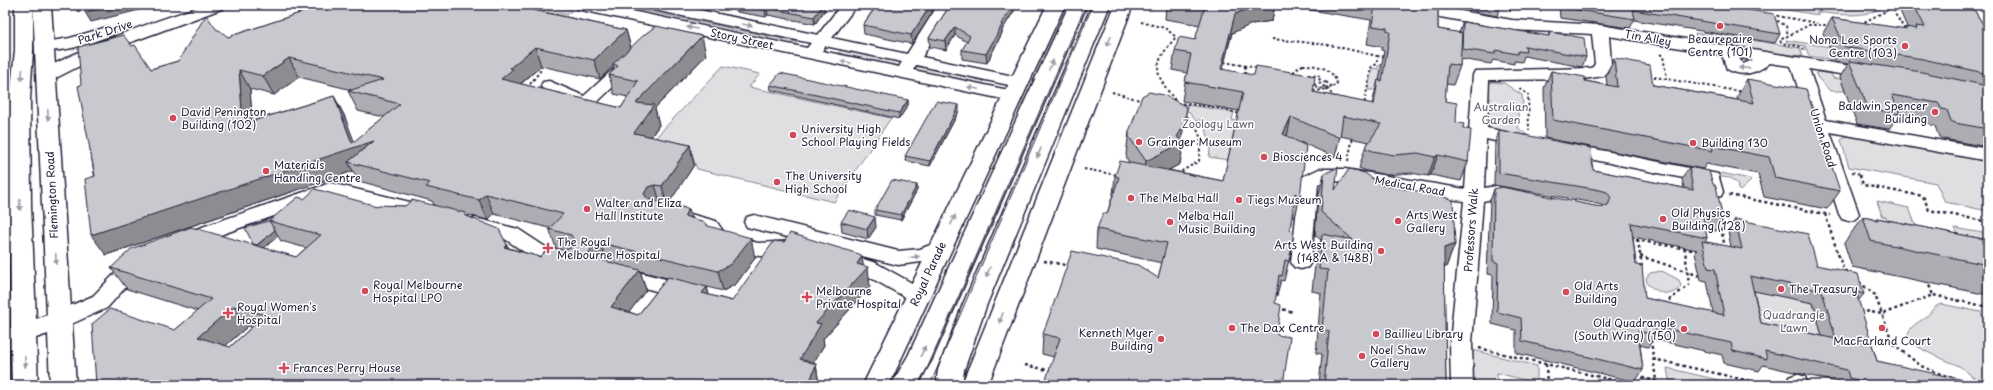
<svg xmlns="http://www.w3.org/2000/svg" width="1993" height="390" font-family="'Playpen Sans',sans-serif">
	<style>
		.green { fill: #dfdfe2; stroke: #80808e }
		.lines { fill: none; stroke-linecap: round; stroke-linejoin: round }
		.minor-casing { stroke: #22223b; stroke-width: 3 }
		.major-casing { stroke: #22223b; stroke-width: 3 }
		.path-far1 { stroke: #22223b; stroke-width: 2; stroke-dasharray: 2.5 2.5; stroke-linecap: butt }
		.path { stroke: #22223b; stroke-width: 2.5; stroke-dasharray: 3 3; stroke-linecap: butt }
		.minor { fill: #fff; fill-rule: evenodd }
		.major { fill: #fff; fill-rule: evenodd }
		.tram { stroke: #22223b; stroke-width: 1 }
		.wall { fill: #acacb2; stroke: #22223b; fill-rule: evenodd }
		.shaded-wall { fill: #8c8c91; stroke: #22223b }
		.building { fill: #c8c8cf; stroke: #22223b; fill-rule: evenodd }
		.oneway { fill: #9c9ca7 }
		.poi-dot { fill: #d1495b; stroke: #fff; stroke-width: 1.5 }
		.labels { text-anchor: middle; stroke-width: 3; stroke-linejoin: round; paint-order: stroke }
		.street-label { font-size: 11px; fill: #22223b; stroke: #fff }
		.poi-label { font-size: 11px; fill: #22223b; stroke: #fff; text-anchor: start }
		.park-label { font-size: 11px; fill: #5b5b6d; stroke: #fff }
	</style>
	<rect width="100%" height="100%" fill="#fff"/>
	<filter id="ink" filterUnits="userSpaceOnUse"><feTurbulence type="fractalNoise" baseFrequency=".025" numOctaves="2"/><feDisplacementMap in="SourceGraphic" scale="8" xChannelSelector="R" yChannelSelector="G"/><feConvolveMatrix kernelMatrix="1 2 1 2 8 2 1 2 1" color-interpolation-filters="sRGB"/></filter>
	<g filter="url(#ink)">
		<path class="green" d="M523,5h28l21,5 -5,5z
			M1757,5h129c-19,14 -47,10 -69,7l1,3z
			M627,7l170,35 -3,4 -171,-35z
			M1703,32l97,16 3,8 -42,-4 -64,-11 -2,-8 8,1z
			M1786,40l44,7 5,13 -26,-4 -4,-10 -18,-3z
			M841,50l62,12 -4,6 -63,-12z
			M1388,62l-7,9 -3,19h-10l4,-22 6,1v-3z
			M723,66l37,8 -11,13 142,31 -57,84 -137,-33 -6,-16 -49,-1z
			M916,66h5l64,13 -4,7 -69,-16z
			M1818,72l13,2 2,4 8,1 4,12h-15l-13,-14 -1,-4z
			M1493,82l11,1 18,12 1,10 -6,3 3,15 -2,5 12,9v2l-47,-12 3,-43z
			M1182,104l52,8 -2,8 4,1 -8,39 -19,-3c3,-15 -1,-24 -9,-37l-4,1z
			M1847,135l141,24v52l-43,-9 -9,-19 -87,-16 -8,-27z
			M1721,173l29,6 1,2 -11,10 -3,-3 1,-1 -1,-4 -7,-5 -8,-1z
			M1877,201l32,7 7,18 -29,-6 -1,-3 -4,-1z
			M1955,228l33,6v14l-27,-6z
			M1662,271l17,9 2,6c-10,13 -22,7 -34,-2l-1,-6 4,-5z
			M1742,288l71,15 13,48 -73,-16z
			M1941,304l40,8 7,18v55c-12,-2 -19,-13 -29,-19 -19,-9 -37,-13 -52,-29 3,-13 13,-14 22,-23 4,-5 6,-8 12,-10z
			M1469,349l68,17v17l-40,-10v12h-28z
			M1667,368l73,17h-49l-22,-5z"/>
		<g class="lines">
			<defs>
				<path id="minor" d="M204,5h23l-3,3 -109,40 -63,32 -6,1 -6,-1 -2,-4c5,-8 19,-13 28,-18 44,-22 91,-37 138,-53z
					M573,5h30l204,43 4,-5 -157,-33 -5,-2 -3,-3h30l142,30 23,-30h16l-25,33 75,16 31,-49h16l-32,52 96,20 6,1 2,4 -2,4 -6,1 -102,-22 -3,5 105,22 3,4 -3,4 -6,1 -431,-91 -5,-2zM825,46l77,16 -3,5 -77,-16z
					M1393,5h34l85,15 88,5 276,45 2,4 -2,4 -6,1 -61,-10 17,51 162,29v12l-158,-29 29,82 -3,5 -7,2 -7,-2 -3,-5 -48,-148 -21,-3c-13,10 -28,15 -43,6l-5,-14 -113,-19 2,28 -7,12 -21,3 -94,1 -2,48 41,9 3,4 -3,4 -6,2 -36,-8 -2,49 13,-2 28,5 3,5 -3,5 -7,1 -21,-4 -14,3 -11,142 1,42h-22l-1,-42 14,-142c-27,-3 -128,-28 -146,-17l-7,78 -3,5 -7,2 -7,-2 -3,-5 9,-81 2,-4 17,-8h26l120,20 8,-114 2,-4 117,-3 3,-4 -3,-30 -80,-4 -111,-20 -5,-2zM1739,58l14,2 -10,4z
					M107,27l6,2 2,3 -2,3c-22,7 -51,20 -74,14l-2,-3 2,-3 31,-5z
					M628,59l6,2 2,3 -2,3 -42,40 -6,1 -6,-1 -37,-17 -2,-4 2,-4 6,-1 35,15 38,-35z
					M1566,143l152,31 5,18 -2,4 -7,2 -7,-2 -4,-14 -143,-29 -3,-4 3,-4z
					M330,183l101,24 3,5 -3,5 -7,2 -93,-23 -145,51 -7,-2 -3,-5 3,-5z
					M683,212l33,9 10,14 32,8 34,-2 7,2 3,5 -3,5c-30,9 -58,0 -87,-8l-10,-14 -26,-7 -3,-5 3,-5z
					M754,215l144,36 22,-2 20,-8 7,2 3,5 -3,5 -17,8 -32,4 -151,-38 -3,-5 3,-5z
					M475,218l43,11 29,19 28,8 3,5 -3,5 -7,2 -35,-10 -28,-19 -37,-9 -3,-5 3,-5z
					M838,251l38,12 43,24 7,11 -3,5c-9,3 -13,2 -18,-6l-43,-24 -31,-10 -3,-5 3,-5z
					M138,255l7,2 3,5 -41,46 -40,18 -8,2 -8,-2 -3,-6 3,-6 42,-18 38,-39z
					M618,267l75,19 3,5 -3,5 -7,3 -75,-20 -3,-5 3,-5z
					M1797,374l8,3 3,8h-22l3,-8z"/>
				<path id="major" d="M15,5h18v45l-3,49 1,107 5,113 11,-4 -14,-310h18l25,380h-26l-2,-51 -12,4 2,47h-26l-1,-37 -6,2v-20l6,-2 -2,-122 1,-107 5,-49z
					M1047,5h18l-176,380h-26z
					M1069,5h18l-155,354 -15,26h-26l17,-29z
					M1092,5h18l-123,299 -23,66 -2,14 153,-379h18l-145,380h-52l2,-15 25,-66z"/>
			</defs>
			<use href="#minor" class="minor-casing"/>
			<use href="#major" class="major-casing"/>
			<path class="path-far1" d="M1509,5l1,7
				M1530,5l13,7
				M1893,5l2,9 11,17
				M1772,15l45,8
				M1773,18l13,8 2,10
				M1141,22l24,6 11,9c-26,30 -22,36 1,66
				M1860,24l26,-13 7,-6
				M1272,39l58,6 47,11v8l-6,3 -7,39
				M1804,50l-2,-3 -21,-4 -1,-3 29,-15h22
				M1660,54l3,2 4,23
				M1377,56l10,1
				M1224,62l34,6
				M1303,65c15,0 30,3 34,19 -23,17 -66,-3 -34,-19z
				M1245,66v10
				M1308,75h10l3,3 -3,3 19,18
				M1649,76l94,16
				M1326,82l5,4 -12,3 -5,-4z
				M527,88l14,-18 -3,-1
				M1519,89l9,5 1,36
				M1112,92l31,9
				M1177,103l37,4 27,7
				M1184,112l8,11
				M1348,161l5,-25
				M1084,169l33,6
				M1852,172l8,2 1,2
				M1177,174l22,-13c2,-25 5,-29 -16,-43"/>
			<path class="path" d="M1860,175l3,10 60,11 6,14 59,12
				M1729,195l101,20
				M1825,214l18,55 4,3
				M1720,222l5,26
				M1630,239l68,12
				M1638,240l4,28
				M1640,256l60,20
				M1044,261l27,5
				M1927,280l6,15
				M1859,282l16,13 7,19 -23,-4
				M1664,304l25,-19 -4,-35
				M1277,308l17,4
				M1651,340l5,41
				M1479,348l154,37
				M1653,359l115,26
				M1546,364l1,21
				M1025,365l27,6
				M1952,378l-31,-12 -28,-22 -11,-30 51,-19 55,12
				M1511,385h5
				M1643,385v-7l13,3 6,4"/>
			<use href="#minor" class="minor"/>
			<use href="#major" class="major"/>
			<path class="tram" d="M6,5l4,380
				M920,385l166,-380
				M930,385l163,-380"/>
		</g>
		<path class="wall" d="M296,5h220l1,1 109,24 5,18 75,7 -51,53 4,17 -8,12 39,8 4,20 -26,39 21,5 3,9 16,8 47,32 -19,26 -13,7 -16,-4 2,8 23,6 131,-35 7,21 -47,52 1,6 -11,18 3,1 3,21h-723l79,-55 23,-19 -71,-22 -16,-21 142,-24 16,-23 35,-22 73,7h28l29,-1 -2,-4 -73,-20 -6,-10 -247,84 -25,-170 51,-39 19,23 27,-8 50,-24 72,-24zM541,66l59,13 13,-13 1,3 -5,6 5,19 14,3 -7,11 -100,-24zM299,77l53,13 -4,1 10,20 26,6 -30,25 -10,-27 -10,-19 -82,25 -2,-32 24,6zM494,214l55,14 7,20 -16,9 -31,-9 -2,-3 -39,-29v-1l20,5zM278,236l3,5 25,7 -10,9 -32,-9zM640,271l27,7 -29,37 -9,-3 17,-22zM248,326l4,1 -22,20 -5,-1z
			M706,5h120l-2,1 1,4 -10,14 -47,-9 -2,2 -29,-5v-1z
			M870,5h61l1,8 -20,31 -48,-10 -1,-9 12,-18h-5z
			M950,5h68l-16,25v3l-15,30 -25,-4v-9l5,-8 -12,-7 -9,15 -16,-3 -1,-9z
			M1166,5h109l-3,16 -20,3 -20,9 -10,37 91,22 59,12 6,-24 1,1 5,-30 -3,-1 1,-3 -15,-3 4,-24 -91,-15h158v24l21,4 4,-11 85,14 2,-4 36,25 -4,10 -58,-11 -2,6 -8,-1v3l-21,-4 -2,4 -31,-5v7l-7,19 -7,-1 -1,17 11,21 7,6 5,34 -7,19 -30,-6 -3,1 -17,-3 -24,2 -20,-4 -8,-3 6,-20 4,-6 -29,-6 -5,21 -35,-15v55l-5,20 -3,-3 -2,16 1,21 -7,30 -3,-1 -4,16h-1l-222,61 -12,-3 1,-20 115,-56 4,-15 -66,-14 1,-20 10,-15 6,-20 2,-18 14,-13 -2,-4 -1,-5 3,-22 53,9 -2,23 -11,6 54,11 16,-70 -57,-10 3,-19 2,-9 -15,-3 3,-19 20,-11 5,-15 -35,-6z
			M1458,5h43l-4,11 -17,-3z
			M1559,5h160l61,29 -5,9 -141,-23 -4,8 -70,-10z
			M1899,5h72l17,27v115l-45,-8 -4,-2 -4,-11 -5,-1 -4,-6 -27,-5 -10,15 -32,-5 -17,-47 8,-13 -12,-2 -13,-29 9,-15 72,11 2,-2h1l-7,-16 1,-2z
			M1614,58l39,27 85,15 -1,-3 10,-18 93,112 -13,18 -63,-12 -6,-23 -52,-10 -3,5 -158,-31 -1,-50 7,-17 34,10 22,4 -1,-9z
			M770,85l138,15v5l-9,14 -128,-29z
			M959,111l-29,55 -24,-5 -1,-5z
			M1499,130l94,40 91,18 -2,-9 7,-12 34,52 -7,12 -11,-2 2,9 -2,4 26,5 -3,-16 7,-12 82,46 47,29 -6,7 19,60 97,24h-136l-1,-3 -74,-17 -4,6 -35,-8 -2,-8 -69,-16 -5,8 -8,-2 3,25 -8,12 -119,-29v-23l-24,-6 1,-49 -6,-1 3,-73 4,-12 106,18 3,-1 -2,-1 -7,-2 -100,-18 1,-43zM1633,237l64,13 -2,3 6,27 6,1 6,32 -68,-15 -9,-33zM1754,291l59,12 9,33 -61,-13z
			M1324,174l11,16 120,54 -9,23h-2l2,118h-127l3,-31 -6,-1 5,-60 -9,-2 4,-35 5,-16 -6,-5 3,-38z
			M917,185v5l-16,30 -26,-5v-5z
			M1863,217l13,3 1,-2 111,22v55l-136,-28 -8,-24z
			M841,222l35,5 -8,12 -26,-7z"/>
		<path class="shaded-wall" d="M73,5h10l3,5 -8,2z
			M114,5h39l-6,3 -56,14 -6,-10z
			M821,5h5l-2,1 1,4 -10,14 -1,-7z
			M931,5l1,8 -20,31 -1,-9z
			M1013,5h5l-16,25v3l-15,30 -1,-9 15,-30z
			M1260,5h15l-3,16 -20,3 -20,9 -14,56 3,-20 14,-55 21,-8z
			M767,8l1,7 -2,2 -1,-7z
			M955,27v8l-9,15 -1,-9z
			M626,30l5,19 -18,15v2l-13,13 -6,-19z
			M702,36l4,19 -51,53 4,17 -19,28 -6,-20 2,-30z
			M535,47l6,19 -22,19 -18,-6 9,-11z
			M289,58l10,19 -25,18 -11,-19z
			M239,70l11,19 4,55 -11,-20z
			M334,96l10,19 12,31 18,-5 -26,21 5,9 -247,84 -15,-20 261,-92z
			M908,100v5l-9,14v-6z
			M959,105v6l-29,55v-5z
			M1187,107l-6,36 3,-1 -4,22 -37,20 3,-23z
			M1291,117l-4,20 -4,-3z
			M690,145l4,20 -27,41 -5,-20z
			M1438,155l-7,20 -3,1 7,-19z
			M655,185l6,20 -7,2 -10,-13 4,-7z
			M917,185v5l-16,30v-5z
			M486,194l8,20 -6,6 -9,-20z
			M689,209l6,20 -11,-13z
			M875,217l1,10 -8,12 -1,-10z
			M275,230l3,6 -20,17 -4,-5z
			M751,238l4,20 -19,26 -13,7 -5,-20z
			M601,243l6,21 -11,9 -7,-20 4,-8z
			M1455,244l-9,23 -11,4 9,-23z
			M507,245l8,20 -11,-18z
			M862,256l2,15 4,-4 2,20 -47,52 1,6 -20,34 -4,-20 16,-36 41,-59z
			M640,270l6,20 -28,37 -7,-20z
			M707,287l5,20 -10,-14z
			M234,306l14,20 -35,31 -15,-20z
			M816,364l3,21h-10z"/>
		<path class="building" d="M82,5h32l-29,7z
			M315,5h195l116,25 -32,30 -59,-13 -25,21 3,1 -12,10 120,29 17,-27 -29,-6 9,-9 -5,-2 32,-30 11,-8 46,10 -66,67 18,2 -20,28 56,12 -28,41 -7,-1 -7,2 -4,7 4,5 41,10 -5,7 18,5 6,5 43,12 -20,26 -13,7 -117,-28 -8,2 -4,8 4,5 47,12 -29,37 27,8 30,-38 39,10 -5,6 30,8 42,-60 10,1 6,-9 69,21 3,2 -5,8 11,3 -52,56 5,1 -21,35 16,5 -7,21h-713l-4,-61 18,-15 65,21 36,-31 -100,-31 20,-19 60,-22 105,30 25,-22 -52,-14 29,-24 6,2 11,-10 62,17 1,-1 27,1 7,-6 54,13 -2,2 35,14 8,16 -3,2 36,10 10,-10 14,3 7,-2 4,-5 -4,-8 -22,-6 14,-15 -77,-20 -7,6 -53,-13 4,-4 -82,-21 26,-21 -283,94 -6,-56 10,-3 -17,-90 3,-1 -3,-38 45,-12 9,11 3,-1 16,24 27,-8 28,-46 11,15h2l9,7 93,-31zM289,58l94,22 -35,11 52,13 -48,39 -18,-47 -91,28 -4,-54 24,6zM234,306l31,9 -35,32 -32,-10z
			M736,5h87l-9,12 -47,-9 -2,2z
			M877,5h54l-20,30 -48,-10z
			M950,5h63l-12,19 1,1 -16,29 -24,-4 8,-14 -15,-9 -10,14 -16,-3z
			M1196,5h64l-4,1 -21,8 -14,55 33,6 2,-9 59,10 -2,16 61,12 4,-24 4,1 8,-49 -3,-1v-3l-15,-2 3,-21h63v24l24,4 -2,33 -12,-2 -3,37 12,2 -1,19 8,2 -1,4 8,2 -3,32 -30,-7 -3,2 -17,-4 -24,2 -21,-4 -8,-3 16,-24 -38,-8 -3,22 -49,-21 -8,17 23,12 -6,51 -5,-4 -5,37 4,1 -3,20 -2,10 -4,-1 -3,16 -3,-1 -4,28 6,2 -4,30 13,2 -7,48h-239l16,-47 -17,-4 29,-83 66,14 20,13 9,-35 -70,-14 6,-16 4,1 12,-37 -4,-1 5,-15 103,20 20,-89 -58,-10 6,-28 -16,-3 4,-14 16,3 10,-34z
			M1564,5h155l55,9 6,20 -147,-24 2,9 -71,-11z
			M1914,5h57l17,27v42l-65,-15 -78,-12 -13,-29 75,11 -1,-2 11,2 -1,-3 9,1z
			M1463,22l86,14 1,-4 34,6 2,19 -61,-11 1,6 -8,-1 -1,3 -22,-4v4l-33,-5z
			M1614,58l36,7 3,20 101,18 -7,-24 59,10 34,102 -65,-13 -6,-21 -57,-11 1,5 -160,-31 -2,-49 34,6v4l32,6z
			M1849,61l73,11 66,14v43l-33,-6 -4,-2 -4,-11 -5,-1 -4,-6 -46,-8 8,19 -32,-6z
			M780,73l128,27 -9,13 -129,-28z
			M1149,92l15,3 23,12 -3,18 -7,12 7,5 -38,19 -17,-24v-5l13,-36z
			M936,101l23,4 -29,56 -25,-5z
			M1499,130l92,18 2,22 56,11 44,9 -4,-23 20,4 4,13 3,2 7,33 -20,-4 4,23 -76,-15 5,42 6,1 3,32 79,17 -9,-46 -7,-1 -6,-27 40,8 -7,-30 73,15 9,31 41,9 6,20 -8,-2 21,69 96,21 1,3h-94l-31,-7 -2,-8 -82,-19 2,8 -34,-8 -2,-8 -77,-17 2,9 -18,-4 5,39 -121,-29 -1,-23 -24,-6 1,-49 -5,-2 1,-72 8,-2 98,20 8,-2 3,-7 -4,-6 -7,-2 -101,-17zM1750,276l72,15 14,48 -75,-16z
			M1338,167l-3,23 14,-21 16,4 16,12 54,9 18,6 2,44 -11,4 2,137h-122l5,-54 -7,-1 6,-60 -9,-1 3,-35 31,6 -32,-28 3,-38z
			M892,180l25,5 -16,30 -26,-5z
			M849,210l26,7 -8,12 -26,-7z
			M1863,217l15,3 -1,-2 111,22v25l-117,-24z
			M268,221h1l6,9 -18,15 -4,-1 -8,-16z"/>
		<defs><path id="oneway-solid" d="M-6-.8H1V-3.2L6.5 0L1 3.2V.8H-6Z"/></defs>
		<g class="oneway">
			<use href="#oneway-solid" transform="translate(747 25) rotate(12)"/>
			<use href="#oneway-solid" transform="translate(692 28) rotate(-168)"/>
			<use href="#oneway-solid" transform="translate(1109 41) rotate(112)"/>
			<use href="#oneway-solid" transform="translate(846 62) rotate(-168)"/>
			<use href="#oneway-solid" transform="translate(1051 65) rotate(-66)"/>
			<use href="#oneway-solid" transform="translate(1744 68) rotate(-178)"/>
			<use href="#oneway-solid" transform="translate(22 75) rotate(95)"/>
			<use href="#oneway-solid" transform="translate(973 88) rotate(-168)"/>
			<use href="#oneway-solid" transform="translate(48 115) rotate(87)"/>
			<use href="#oneway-solid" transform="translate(1039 153) rotate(113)"/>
			<use href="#oneway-solid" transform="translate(20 205) rotate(89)"/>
			<use href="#oneway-solid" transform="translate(953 220) rotate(-65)"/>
			<use href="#oneway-solid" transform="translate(914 257) rotate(-7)"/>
			<use href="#oneway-solid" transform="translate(56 259) rotate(87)"/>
			<use href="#oneway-solid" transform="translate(988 272) rotate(113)"/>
			<use href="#oneway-solid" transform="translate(1001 318) rotate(111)"/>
			<use href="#oneway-solid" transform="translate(923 351) rotate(-66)"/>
			<use href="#oneway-solid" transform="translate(25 362) rotate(88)"/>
		</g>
	</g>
	<g class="poi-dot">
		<circle cx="1720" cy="26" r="4"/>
		<circle cx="1905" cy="46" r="4"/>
		<circle cx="1935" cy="112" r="4"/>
		<circle cx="173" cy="118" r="4"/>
		<circle cx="793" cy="135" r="4"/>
		<circle cx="1139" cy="142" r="4"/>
		<circle cx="1693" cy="143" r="4"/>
		<circle cx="1264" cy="157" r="4"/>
		<circle cx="266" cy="171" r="4"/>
		<circle cx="777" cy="182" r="4"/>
		<circle cx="1131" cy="198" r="4"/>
		<circle cx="1239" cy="200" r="4"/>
		<circle cx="587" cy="209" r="4"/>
		<circle cx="1663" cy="219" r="4"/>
		<circle cx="1398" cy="221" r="4"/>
		<circle cx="1170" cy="222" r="4"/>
		<path d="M546 242h4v4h4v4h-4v4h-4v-4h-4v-4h4z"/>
		<circle cx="1381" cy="251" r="4"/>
		<circle cx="1781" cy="289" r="4"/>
		<circle cx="365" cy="291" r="4"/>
		<circle cx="1566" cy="292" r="4"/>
		<path d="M805 291h4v4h4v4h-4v4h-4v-4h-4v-4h4z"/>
		<path d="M226 307h4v4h4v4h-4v4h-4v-4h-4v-4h4z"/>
		<circle cx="1232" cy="328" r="4"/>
		<circle cx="1882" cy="328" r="4"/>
		<circle cx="1684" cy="329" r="4"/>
		<circle cx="1376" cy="334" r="4"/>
		<circle cx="1161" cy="339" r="4"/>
		<circle cx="1362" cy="356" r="4"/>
		<path d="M282 362h4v4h4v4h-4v4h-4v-4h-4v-4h4z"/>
	</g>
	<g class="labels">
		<g class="street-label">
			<text transform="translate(105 32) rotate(-18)" y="4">Park Drive</text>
			<text transform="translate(1648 38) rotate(10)" y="4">Tin Alley</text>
			<text transform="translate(742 39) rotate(12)" y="4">Story Street</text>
			<text transform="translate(1823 138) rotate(72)" y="4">Union Road</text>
			<text transform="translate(1410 186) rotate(10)" y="4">Medical Road</text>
			<text transform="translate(52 195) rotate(-93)" y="4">Flemington Road</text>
			<text transform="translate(1471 230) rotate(-86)" y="4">Professors Walk</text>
			<text transform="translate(928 274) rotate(-65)" y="4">Royal Parade</text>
		</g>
		<g class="poi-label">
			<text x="1720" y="43" text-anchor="middle">Beaurepaire<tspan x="1720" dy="13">Centre (101)</tspan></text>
			<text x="1897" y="44" text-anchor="end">Nona Lee Sports<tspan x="1897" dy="13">Centre (103)</tspan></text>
			<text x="1927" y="110" text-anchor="end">Baldwin Spencer<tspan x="1927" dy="13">Building</tspan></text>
			<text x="181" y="116">David Penington<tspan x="181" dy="13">Building (102)</tspan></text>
			<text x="801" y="133">University High<tspan x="801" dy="13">School Playing Fields</tspan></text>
			<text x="1147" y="146">Grainger Museum</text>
			<text x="1701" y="147">Building 130</text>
			<text x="1272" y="161">Biosciences 4</text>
			<text x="274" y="169">Materials<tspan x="274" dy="13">Handling Centre</tspan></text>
			<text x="785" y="180">The University<tspan x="785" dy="13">High School</tspan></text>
			<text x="1139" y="202">The Melba Hall</text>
			<text x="1247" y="204">Tiegs Museum</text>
			<text x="595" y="207">Walter and Eliza<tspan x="595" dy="13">Hall Institute</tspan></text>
			<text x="1671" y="217">Old Physics<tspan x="1671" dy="13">Building (128)</tspan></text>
			<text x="1406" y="219">Arts West<tspan x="1406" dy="13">Gallery</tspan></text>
			<text x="1178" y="220">Melba Hall<tspan x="1178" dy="13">Music Building</tspan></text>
			<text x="557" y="246">The Royal<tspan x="557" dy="13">Melbourne Hospital</tspan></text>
			<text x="1373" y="249" text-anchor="end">Arts West Building<tspan x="1373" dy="13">(148A &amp; 148B)</tspan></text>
			<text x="373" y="289">Royal Melbourne<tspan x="373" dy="13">Hospital LPO</tspan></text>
			<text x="1574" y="290">Old Arts<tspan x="1574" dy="13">Building</tspan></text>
			<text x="1789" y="293">The Treasury</text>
			<text x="816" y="295">Melbourne<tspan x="816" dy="13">Private Hospital</tspan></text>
			<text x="237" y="311">Royal Women's<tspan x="237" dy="13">Hospital</tspan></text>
			<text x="1676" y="327" text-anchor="end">Old Quadrangle<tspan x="1676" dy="13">(South Wing) (150)</tspan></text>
			<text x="1240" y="332">The Dax Centre</text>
			<text x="1153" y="337" text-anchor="end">Kenneth Myer<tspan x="1153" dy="13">Building</tspan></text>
			<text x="1384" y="338">Baillieu Library</text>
			<text x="1882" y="345" text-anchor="middle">MacFarland Court</text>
			<text x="1370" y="354">Noel Shaw<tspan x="1370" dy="13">Gallery</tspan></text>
			<text x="293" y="372">Frances Perry House</text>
		</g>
		<g class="park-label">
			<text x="1501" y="111">Australian<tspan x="1501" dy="13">Garden</tspan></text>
			<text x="1218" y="128">Zoology Lawn</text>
			<text x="1794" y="319">Quadrangle<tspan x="1794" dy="13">Lawn</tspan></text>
		</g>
	</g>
	<rect width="1993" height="390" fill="none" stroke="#fff" stroke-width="20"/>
	<rect x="10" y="10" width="1973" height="370" fill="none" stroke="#22223b" stroke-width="1.5" filter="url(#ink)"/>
</svg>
